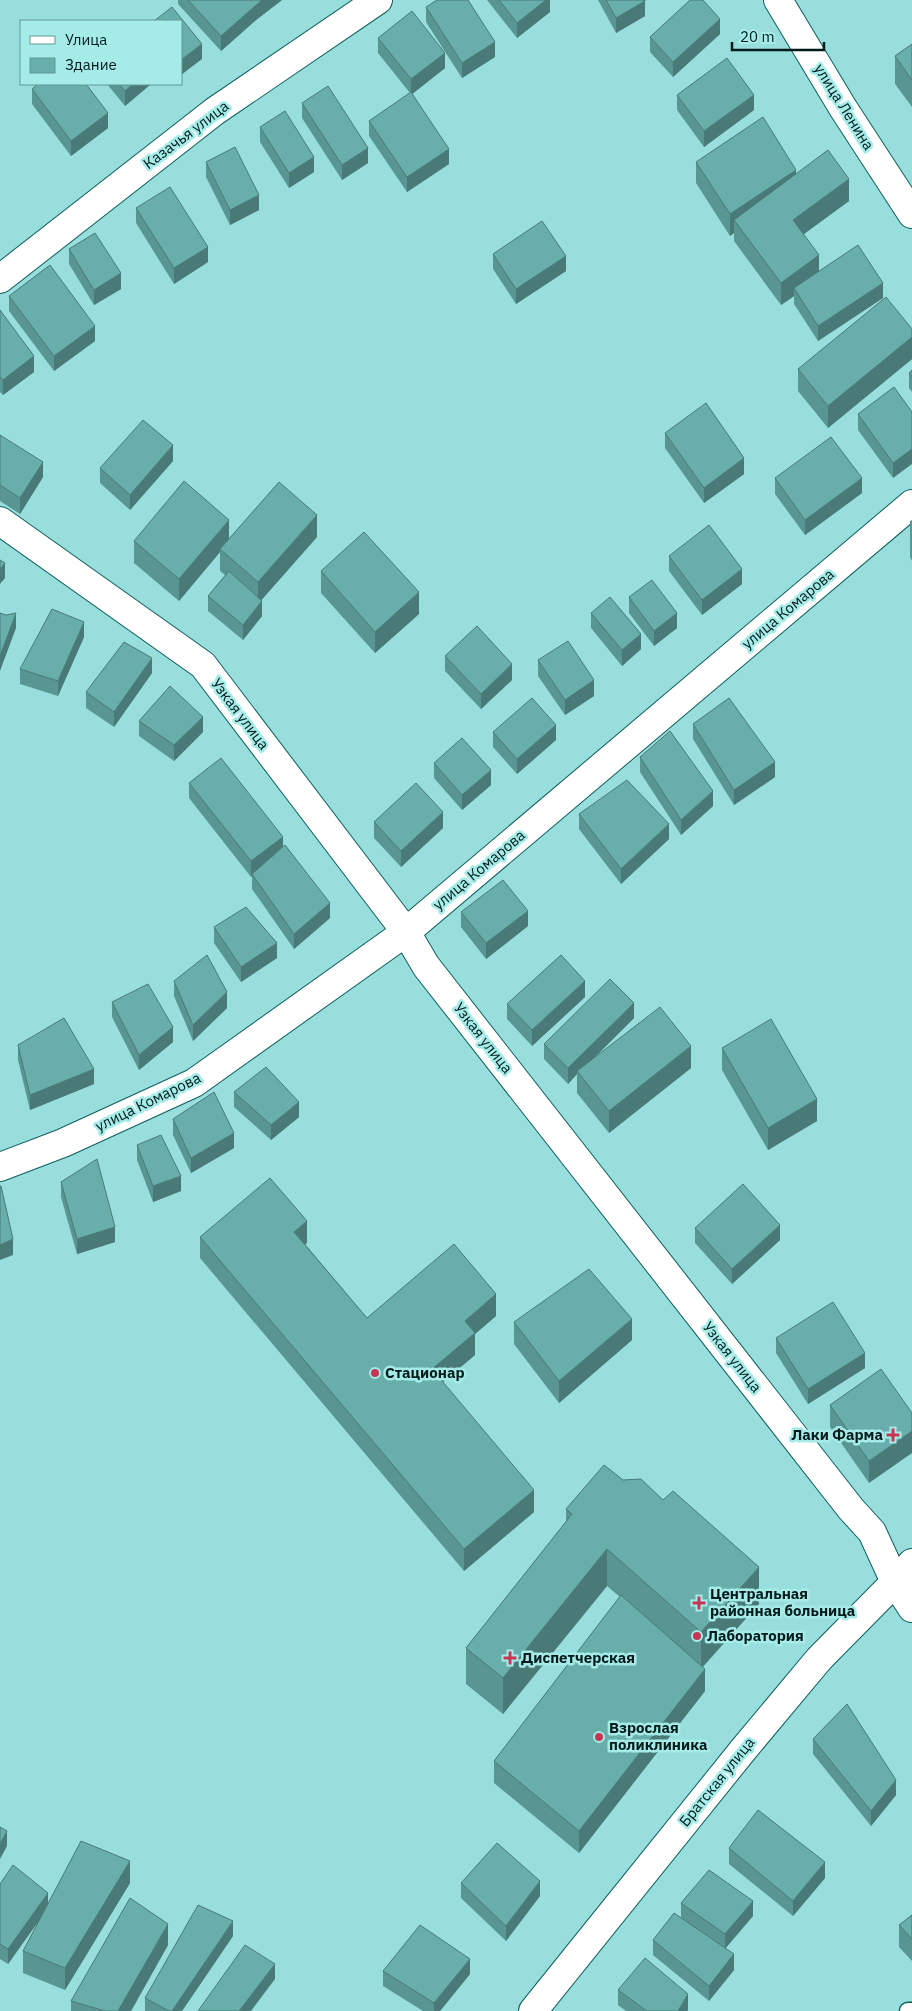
<svg xmlns="http://www.w3.org/2000/svg" width="912" height="2011" font-family="'IBM Plex Sans',sans-serif">
	<style>
		.lines { fill: none; stroke-linecap: round; stroke-linejoin: round }
		.service-casing { stroke: #0e5e5c; stroke-width: 19 }
		.minor-casing { stroke: #0e5e5c; stroke-width: 30 }
		.tertiary-casing { stroke: #0e5e5c; stroke-width: 30 }
		.secondary-casing { stroke: #0e5e5c; stroke-width: 30 }
		.service { stroke: #fff; stroke-width: 16 }
		.minor { stroke: #fff; stroke-width: 28 }
		.tertiary { stroke: #fff; stroke-width: 28 }
		.secondary { stroke: #fff; stroke-width: 28 }
		.wall { fill: #599693 }
		.shaded-wall { fill: #497a78 }
		.building { fill: #68aeab; stroke: #497a78 }
		.poi-dot { fill: #c63655; stroke: #a5ece9; stroke-width: 2 }
		.labels { text-anchor: middle; stroke-width: 5; stroke-linejoin: round; paint-order: stroke }
		.street-label { font-size: 15px; fill: #001b1a; stroke: #a5ece9 }
		.poi-label { font-size: 15px; font-weight: bold; fill: #001b1a; stroke: #a5ece9; text-anchor: start }
	</style>
	<rect width="100%" height="100%" fill="#98dedc"/>
	<g class="lines">
		<defs>
			<path id="service" d="M908,2011h4"/>
			<path id="minor" d="M0,521l203,144 203,267 20,34 425,543 21,23 23,50
				M0,1167l63,-24 131,-60 212,-151 506,-428"/>
			<path id="tertiary" d="M778,0l65,108 69,106
				M533,2011l210,-261 76,-91 76,-77"/>
			<path id="secondary" d="M0,279l215,-168 163,-111
				M912,1563l-17,19 17,26"/>
		</defs>
		<use href="#service" class="service-casing"/>
		<use href="#minor" class="minor-casing"/>
		<use href="#tertiary" class="tertiary-casing"/>
		<use href="#secondary" class="secondary-casing"/>
		<use href="#service" class="service"/>
		<use href="#minor" class="minor"/>
		<use href="#tertiary" class="tertiary"/>
		<use href="#secondary" class="secondary"/>
	</g>
	<path class="wall" d="M178,0h104l-26,20 -35,31 -43,-47z
		M487,0h63v12l-33,26z
		M598,0h47v16l-29,17z
		M426,7l69,50 -33,21 -36,-56z
		M720,34l-47,43 -23,-25v-15z
		M378,38l67,30 -33,26 37,70 -42,28 -38,-56v-15l41,-28 -32,-40z
		M912,44v63l-17,-23v-28z
		M107,84h44l-26,22z
		M32,89l76,39 -37,28 -39,-52z
		M677,95l77,15 -50,37 -27,-37z
		M302,103l66,60 -26,17 -40,-62z
		M260,127l54,45 -25,16 -29,-46z
		M206,162l53,48 -29,15 -24,-48z
		M696,162l100,12 53,27 -45,33 15,37 64,27 -65,43 -24,-37v-8l-13,9 -47,-64v-8l-4,3 -34,-53z
		M136,208l72,54 -34,22 -38,-61z
		M69,249l52,40 -27,16 -25,-41z
		M493,254l73,17 -50,33 -23,-35z
		M9,296l86,45 -41,30 -45,-60z
		M0,310l34,62 -31,23 -3,-3z
		M912,329v30l-84,69 -30,-37v-22z
		M912,370v22l-3,-4v-15z
		M894,387l-1,91 -35,-48v-16z
		M665,433l79,41 -40,29 -39,-55z
		M0,435l43,42 -23,37 -20,-13z
		M173,461l-43,49 -30,-27v-15z
		M775,478l87,15 -57,42 -30,-41z
		M912,520v41l-2,-4v-36z
		M317,537l-56,63 1,16 -19,24 -35,-29v-15l17,-21 -5,-4v-19l-41,49 -45,-38v-22z
		M669,556l73,28 -40,31 -33,-44z
		M321,571l98,43 -44,39 -54,-60z
		M629,597l48,31 -23,18 -25,-33z
		M591,613l50,36 -19,17 -31,-38z
		M84,637l-26,59 -38,-12v-15z
		M445,656l67,24 -31,29 -36,-38z
		M538,660l56,36 -29,19 -27,-39z
		M152,673l-38,54 -28,-19v-16z
		M139,721l64,11 -29,29 -35,-25z
		M693,724l82,53 -41,28 -41,-66z
		M493,732l63,8 -39,34 -24,-27z
		M640,757l73,49 -32,29 -41,-63z
		M434,763l57,22 -29,25 -28,-32z
		M189,783l94,64 47,71 -36,31 -42,-60v-13l-1,1 -62,-79z
		M579,814l90,25 -48,45 -42,-55z
		M374,822l69,6 -42,39 -27,-29z
		M461,912l67,14 -42,33 -25,-32z
		M214,927l63,31 -36,24 -27,-39z
		M174,981l53,27 -34,33 -19,-45z
		M585,997l-53,49 -25,-27v-15z
		M112,1002l61,40 -34,28 -27,-53z
		M634,1018l-42,42 99,8 -82,65 -32,-40v-19l-9,10 -24,-25v-15z
		M18,1045l76,39 -64,26 -12,-50z
		M722,1048l95,73 -49,29 -46,-80z
		M234,1092l65,25 -28,23 -37,-33z
		M173,1119l61,29 -43,25 -18,-38z
		M137,1145l44,46 -28,11 -16,-42z
		M61,1182l54,60 -38,12 -16,-57z
		M695,1228l85,12 -48,44 -37,-41z
		M200,1237l107,6 -2,1 62,74 129,-2 -21,18v21l-32,27 91,130 -70,59 -264,-313z
		M514,1322l118,18 -73,63 -45,-59z
		M776,1338l89,30 -57,36 -32,-51z
		M881,1369l-12,114 -39,-56v-22z
		M566,1509l193,95 -56,63 2,24 -126,162 -85,-70v-22l126,-164 -13,-11 -104,128 -37,-30v-36l100,-126z
		M813,1739l83,56 -25,31 -58,-72z
		M729,1848l96,30 -32,38 -64,-52z
		M130,1883l-65,107 -42,-17v-22l17,-32 -32,45 -8,-5v-75l48,19z
		M461,1883l79,13 -34,45 -45,-43z
		M681,1903l72,13 -28,32 9,22 -25,31 -56,-46v-15l28,-22z
		M912,1915v46l-13,-14v-22z
		M233,1936l-51,75h-37v-13z
		M168,1945l-37,66h-60v-10z
		M383,1971l87,3 -30,37h-17l-40,-25z
		M618,1990l70,20 -1,1h-61l-8,-6z"/>
	<path class="shaded-wall" d="M262,0h20l-26,20 -35,31v-15z
		M546,0h4v12l-33,26v-15z
		M645,1v15l-29,17v-15z
		M720,19v15l-47,43v-15z
		M495,42v15l-33,21v-15z
		M202,44v15l-21,16v-15z
		M445,53v15l-34,27v-16z
		M133,84h18l-26,22v-15z
		M754,95v15l-50,37v-16z
		M108,113v15l-37,28v-15z
		M368,148v15l-26,17v-15z
		M449,149v15l-42,28v-15z
		M314,157v15l-25,16v-15z
		M796,170v22l-62,28v13l-4,3v-22z
		M849,179v22l-56,41v-22z
		M259,195v15l-29,15v-15z
		M208,247v15l-34,22v-16z
		M819,255v22l-25,11v8l-13,9v-22z
		M566,256v15l-50,33v-15z
		M121,273v16l-27,16v-15z
		M883,283v15l-65,43v-15z
		M95,326v15l-41,30v-15z
		M912,337v22l-84,69v-22z
		M34,356v16l-31,23v-15z
		M173,445v16l-43,49v-15z
		M912,449v15l-19,14v-15z
		M744,458v16l-40,29v-15z
		M43,462v15l-23,37v-16z
		M862,478v15l-57,42v-15z
		M317,515v22l-59,67v-22z
		M229,520v22l-9,7v3l-41,49v-22z
		M5,563v15l-5,6v-15z
		M742,569v15l-40,31v-15z
		M419,592v22l-44,39v-21z
		M262,601v15l-19,24v-15z
		M16,613v15l-16,43v-15z
		M677,613v15l-23,18v-15z
		M84,622v15l-26,59v-15z
		M641,634v15l-19,17v-16z
		M152,658v15l-38,54v-15z
		M512,664v16l-31,29v-15z
		M594,680v16l-29,19v-15z
		M203,717v15l-29,29v-16z
		M556,725v15l-39,34v-15z
		M775,762v15l-41,28v-15z
		M491,770v15l-29,25v-15z
		M713,791v15l-32,29v-15z
		M443,812v16l-42,39v-16z
		M669,824v15l-48,45v-15z
		M283,837v15l-31,22v2l-1,1v-16z
		M330,903v15l-36,31v-15z
		M528,911v15l-42,33v-16z
		M277,943v15l-36,24v-15z
		M585,981v16l-53,49v-16z
		M227,992v16l-34,33v-16z
		M634,1003v15l-55,55 -2,-2v3l-9,10v-16z
		M173,1027v15l-34,28v-15z
		M691,1046v22l-82,65v-22z
		M94,1069v15l-64,26v-15z
		M817,1099v22l-49,29v-22z
		M299,1102v15l-28,23v-15z
		M234,1133v15l-43,25v-15z
		M181,1176v15l-28,11v-16z
		M307,1221v22l-13,10v-21z
		M780,1225v15l-48,44v-15z
		M115,1227v15l-38,12v-15z
		M13,1239v16l-13,5v-15z
		M496,1294v22l-21,18v21l-43,36v-22l33,-48z
		M632,1319v21l-73,63v-22z
		M865,1353v15l-57,36v-15z
		M912,1431v22l-43,30v-22z
		M534,1490v22l-70,59v-22z
		M607,1549v37l-104,128v-36z
		M759,1567v37l-58,64v-36z
		M705,1669v22l-126,162v-22z
		M896,1780v15l-25,31v-15z
		M7,1831v15l-7,13v-15z
		M130,1861v22l-65,107v-22z
		M825,1862v16l-32,38v-15z
		M540,1881v15l-34,45v-15z
		M48,1893v15l-40,56v-15z
		M753,1901v15l-28,33v-15z
		M233,1921v15l-51,75h-10z
		M168,1924v21l-37,66h-13z
		M734,1954v16l-25,31v-15z
		M470,1959v15l-30,37h-6v-8z
		M275,1964v15l-24,32h-12z
		M688,1994v16l-1,1h-9z"/>
	<path class="building" d="M188,0h74l-41,36z
		M437,0h31l27,42 -33,21 -36,-56z
		M499,0h47l-29,23z
		M606,0h39v1l-29,17z
		M690,0h13l17,19 -47,43 -23,-25z
		M172,7l30,37 -21,16v-39h-27z
		M412,11l33,42 -34,26 -33,-41z
		M912,44v36l-17,-24z
		M727,58l27,37 -50,36 -27,-36z
		M38,84h48l22,29 -37,28 -39,-52z
		M119,84h14l-8,7z
		M328,86l40,62 -26,17 -40,-62z
		M411,92l38,57 -42,28 -38,-56z
		M285,111l29,46 -25,16 -29,-46z
		M763,117l33,53 -66,44 -34,-52z
		M235,147l24,48 -29,15 -24,-48z
		M828,150l21,29 -56,41 26,35 -38,28 -47,-63z
		M170,187l38,60 -34,21 -38,-60z
		M542,221l24,35 -50,33 -23,-35z
		M95,233l26,40 -27,17 -25,-41z
		M858,245l25,38 -65,43 -24,-38z
		M50,265l45,61 -41,30 -45,-60z
		M886,297l26,32v8l-84,69 -30,-37z
		M0,310l34,46 -31,24 -3,-3z
		M912,370v7l-3,-4z
		M894,387l18,25v37l-19,14 -35,-49z
		M706,403l38,55 -40,30 -39,-55z
		M143,420l30,25 -43,50 -30,-27z
		M0,435l43,27 -23,36 -20,-13z
		M831,437l31,41 -57,42 -30,-42z
		M184,481l45,39 -50,59 -45,-38z
		M279,482l38,33 -59,67 -38,-33z
		M709,525l33,44 -40,31 -33,-44z
		M364,532l55,60 -44,40 -54,-61z
		M0,560l5,3 -5,6z
		M229,571l33,30 -19,24 -35,-29z
		M652,580l25,33 -23,18 -25,-34z
		M610,597l31,37 -19,16 -31,-37z
		M52,609l32,13 -26,59 -38,-12z
		M0,613l6,2 10,-2 -16,43z
		M477,626l35,38 -31,30 -36,-38z
		M568,641l26,39 -29,20 -27,-40z
		M124,642l28,16 -38,54 -28,-20z
		M170,686l33,31 -29,28 -35,-24z
		M532,698l24,27 -39,34 -24,-27z
		M729,698l46,64 -41,28 -41,-66z
		M670,731l43,60 -32,29 -41,-63z
		M462,738l29,32 -29,25 -28,-32z
		M221,758l62,79 -32,24 -62,-78z
		M627,780l42,44 -48,45 -42,-55z
		M416,783l27,29 -42,39 -27,-29z
		M285,845l45,58 -36,31 -42,-60z
		M503,880l25,31 -42,32 -25,-31z
		M246,907l31,36 -36,24 -27,-40z
		M207,955l20,37 -34,33 -19,-44z
		M561,955l24,26 -53,49 -25,-26z
		M610,979l24,24 -66,65 -24,-24z
		M148,984l25,43 -34,28 -27,-53z
		M660,1007l31,39 -82,65 -32,-40z
		M64,1018l30,51 -64,26 -12,-50z
		M771,1019l46,80 -49,29 -46,-80z
		M266,1067l33,35 -28,23 -37,-33z
		M214,1092l20,41 -43,25 -18,-39z
		M161,1135l20,41 -28,10 -16,-41z
		M97,1159l18,68 -38,12 -16,-57z
		M270,1178l37,43 -13,11 73,86 87,-74 42,50 -31,27 10,12 -43,36 102,121 -70,59 -264,-312z
		M743,1184l37,41 -48,44 -37,-41z
		M0,1186h1l12,53 -13,6z
		M589,1269l43,50 -73,62 -45,-59z
		M833,1302l32,51 -57,36 -32,-51z
		M881,1369l31,44v18l-43,30 -39,-56z
		M604,1465l19,15 18,-1 22,21 10,-9 86,76 -58,65 -94,-83 -104,129 -37,-30 106,-134 -6,-5z
		M621,1595l84,74 -126,162 -85,-70z
		M847,1704l49,76 -25,31 -58,-72z
		M758,1810l67,52 -32,39 -64,-53z
		M0,1827l7,4 -7,13z
		M81,1841l49,20 -65,107 -42,-17z
		M497,1843l43,38 -34,45 -45,-43z
		M13,1865l35,28 -40,56 -8,-5v-60z
		M709,1870l44,31 -28,33 -44,-31z
		M130,1898l38,26 -50,87h-13l-34,-10z
		M198,1905l35,16 -61,90h-3l-24,-13z
		M674,1913l60,41 -25,32 -56,-46z
		M912,1915v24l-13,-14z
		M420,1925l50,34 -36,44 -51,-32z
		M245,1945l30,19 -36,47h-41z
		M645,1958l43,36 -10,17h-31l-29,-21z"/>
	<g class="poi-dot">
		<circle cx="375" cy="1373" r="5"/>
		<path d="M890.5 1427.5h5v5h5v5h-5v5h-5v-5h-5v-5h5z"/>
		<path d="M696.5 1595.5h5v5h5v5h-5v5h-5v-5h-5v-5h5z"/>
		<circle cx="697" cy="1636" r="5"/>
		<path d="M507.5 1650.5h5v5h5v5h-5v5h-5v-5h-5v-5h5z"/>
		<circle cx="599" cy="1737" r="5"/>
	</g>
	<g class="labels">
		<g class="street-label">
			<text transform="translate(844 107) rotate(58)" y="5">улица Ленина</text>
			<text transform="translate(186 135) rotate(-37)" y="5">Казачья улица</text>
			<text transform="translate(788 609) rotate(-40)" y="5">улица Комарова</text>
			<text transform="translate(240 714) rotate(53)" y="5">Узкая улица</text>
			<text transform="translate(479 870) rotate(-40)" y="5">улица Комарова</text>
			<text transform="translate(483 1038) rotate(52)" y="5">Узкая улица</text>
			<text transform="translate(148 1102) rotate(-26)" y="5">улица Комарова</text>
			<text transform="translate(732 1357) rotate(52)" y="5">Узкая улица</text>
			<text transform="translate(717 1782) rotate(-51)" y="5">Братская улица</text>
		</g>
		<g class="poi-label">
			<text x="385" y="1378">Стационар</text>
			<text x="883" y="1440" text-anchor="end">Лаки Фарма</text>
			<text x="710" y="1599">Центральная<tspan x="710" dy="17">районная больница</tspan></text>
			<text x="707" y="1641">Лаборатория</text>
			<text x="521" y="1663">Диспетчерская</text>
			<text x="609" y="1733">Взрослая<tspan x="609" dy="17">поликлиника</tspan></text>
		</g>
	</g>
	<rect x="20" y="20" width="162" height="65" fill="#a5ece9" stroke="#639896"/>
	<rect x="30" y="36" width="25" height="8" fill="#ffffff" stroke="#639896"/>
	<text x="65" y="45" font-size="15" fill="#001b1a">Улица</text>
	<rect x="30" y="58" width="25" height="15" fill="#68aeab" stroke="#639896"/>
	<text x="65" y="70" font-size="15" fill="#001b1a">Здание</text>
	<path d="M732 42v8h92v-8" fill="none" stroke="#001b1a" stroke-width="2.5"/>
	<text x="740" y="42" font-size="15" fill="#001b1a" stroke="#a5ece9" stroke-width="4" paint-order="stroke">20 m</text>
</svg>
